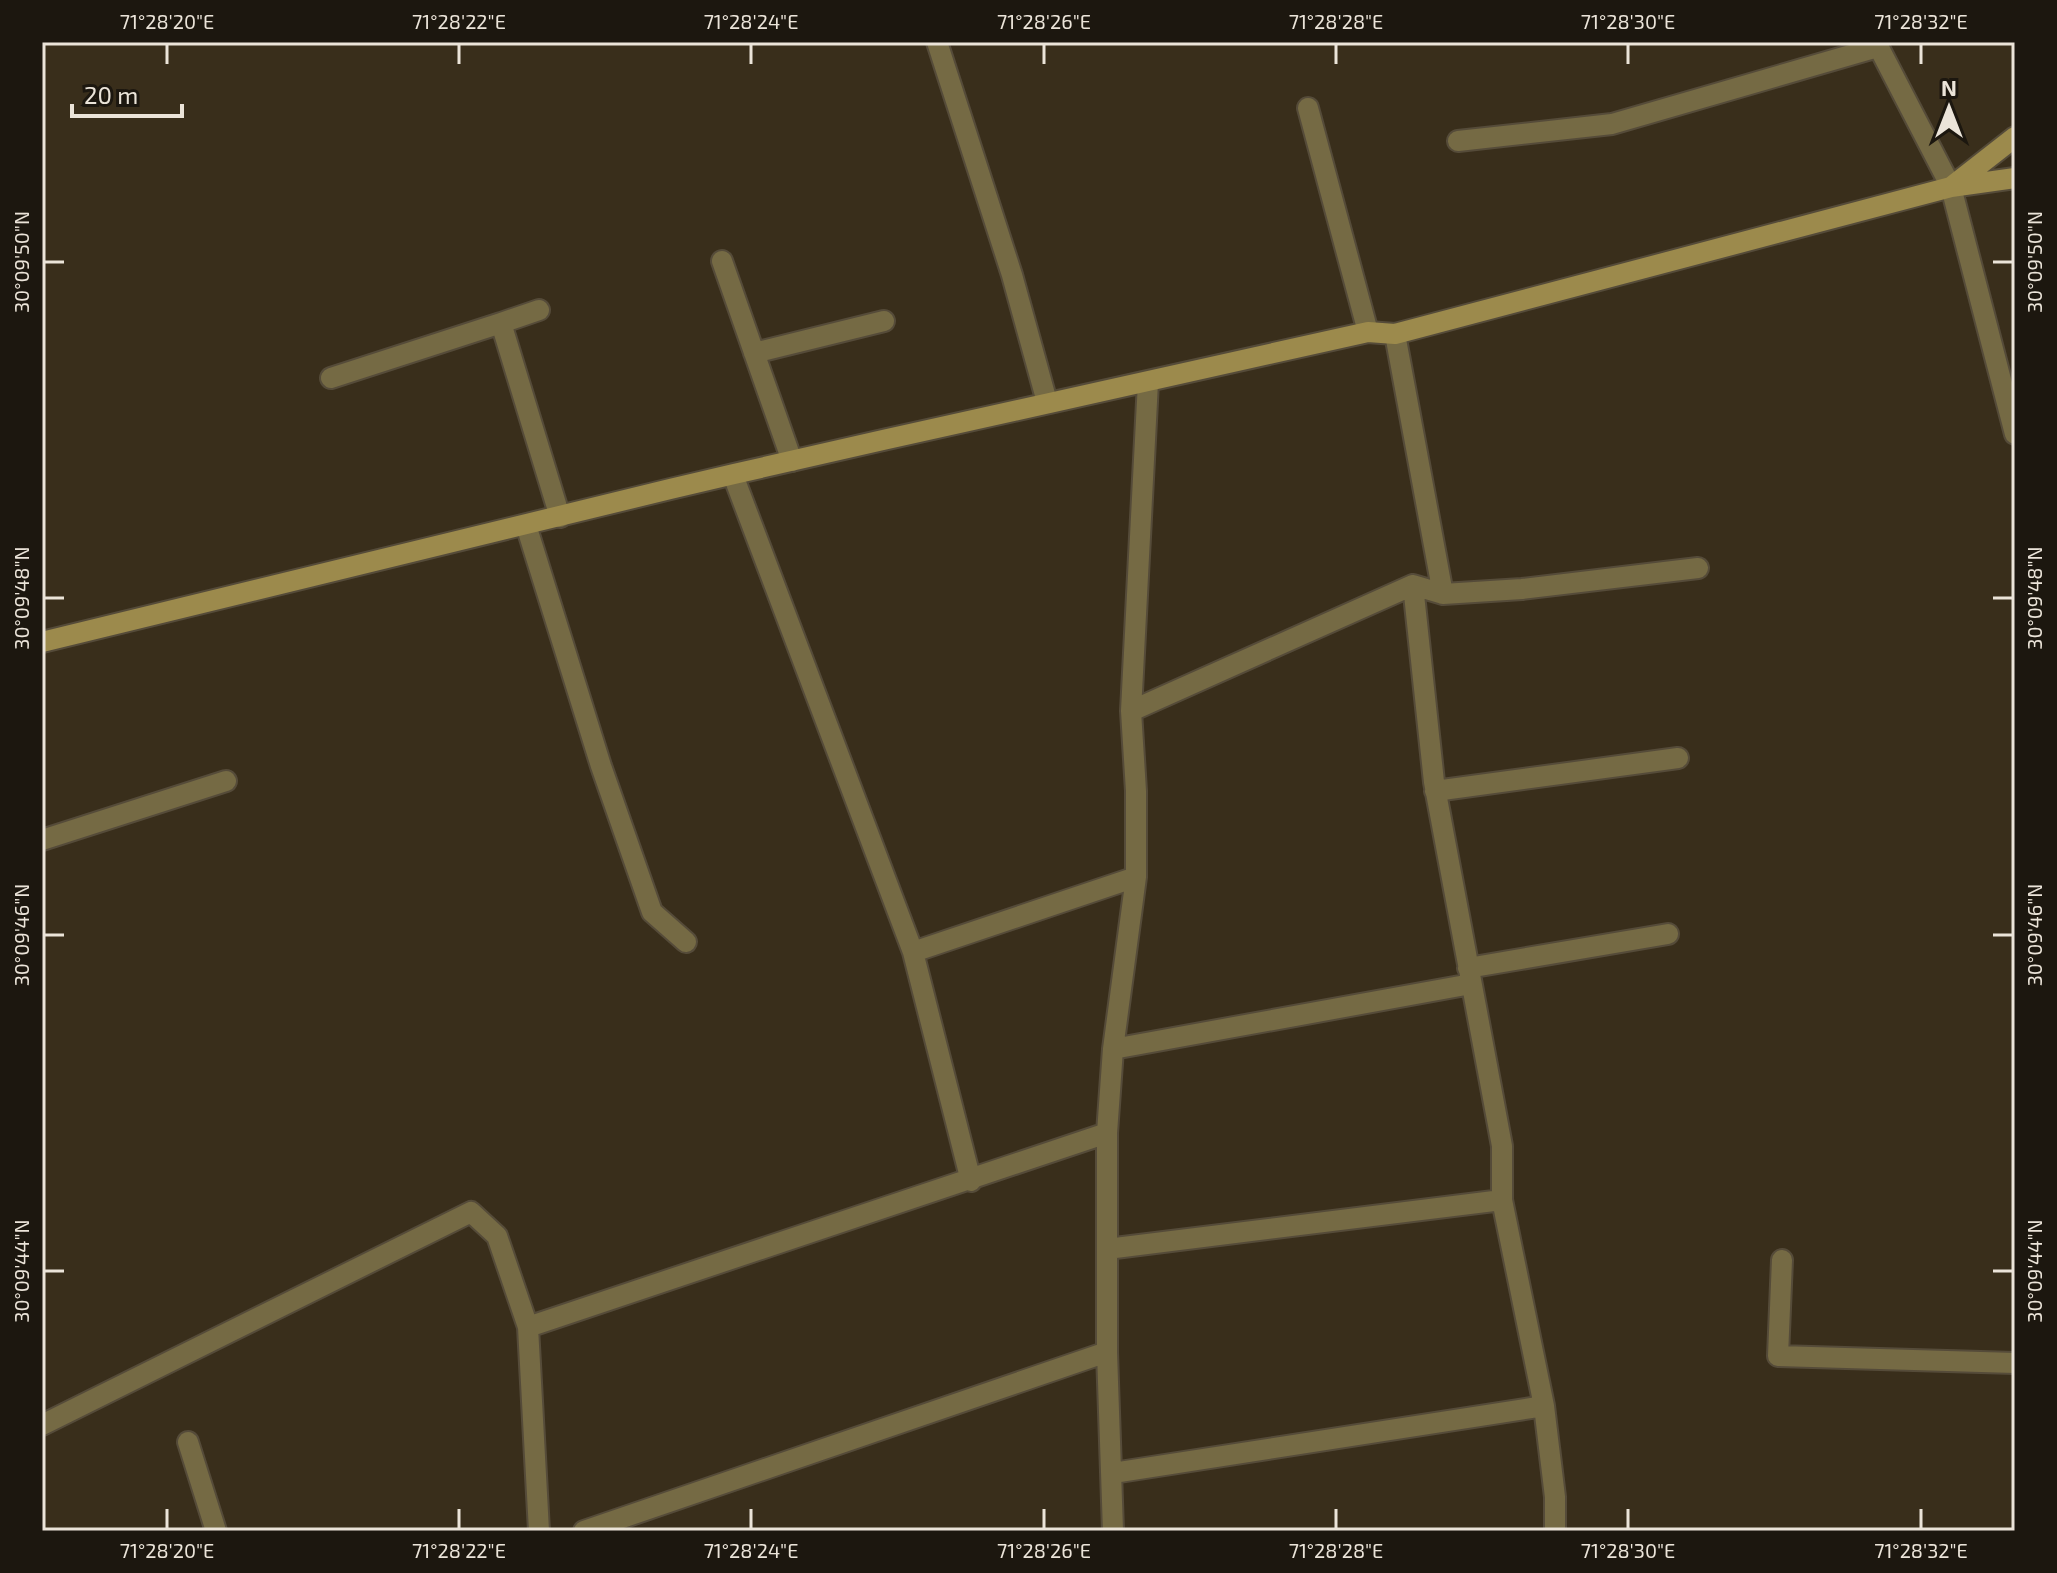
<svg xmlns="http://www.w3.org/2000/svg" width="2057" height="1573" font-family="'Exo 2',sans-serif">
	<style>
		.lines { fill: none; stroke-linecap: round; stroke-linejoin: round }
		.street-casing { stroke: #554b39; stroke-width: 24 }
		.secondary-casing { stroke: #554b39; stroke-width: 24 }
		.street { stroke: #756a44; stroke-width: 20 }
		.secondary { stroke: #9c8a4c; stroke-width: 20 }
		.ticks { fill: none; stroke: #ebe4d9; stroke-width: 3 }
		.neatline { fill: none; stroke: #ebe4d9; stroke-width: 3 }
		.ticks-label { font-size: 20px; text-anchor: middle; fill: #ebe4d9 }
	</style>
	<rect width="100%" height="100%" fill="#392e1b"/>
	<g class="lines">
		<defs>
			<path id="street" d="M937,42l75,233 35,127
				M1876,42l75,145 64,247
				M1308,108l60,224
				M1458,141l154,-17 266,-77
				M722,261l70,200
				M539,310l-38,13 59,194
				M1395,334l48,260 -30,-9 21,197 68,364v54l42,206 11,91v34
				M754,353l130,-32
				M331,378l170,-55
				M733,475l180,477 58,229
				M526,525l75,241 51,146 34,30
				M1443,594l79,-5 176,-21
				M1131,711l282,-126
				M1435,791l243,-33
				M42,840l184,-59
				M913,952l223,-75
				M1468,968l200,-34
				M1113,1049l358,-65
				M1107,1249l395,-49
				M1782,1260l-4,96 237,7
				M528,1327l579,-194
				M42,1425l429,-213 26,24 31,91 11,204
				M188,1442l28,89
				M1113,1473l431,-67
				M584,1531l523,-179
				M1113,1531l-6,-179v-219l6,-84 23,-172v-86l-5,-80 17,-329"/>
			<path id="secondary" d="M1951,187l64,-50
				M42,642c231,-56 461,-114 692,-168 211,-49 423,-94 634,-142l27,2 556,-147 64,-9"/>
		</defs>
		<use href="#street" class="street-casing"/>
		<use href="#secondary" class="secondary-casing"/>
		<use href="#street" class="street"/>
		<use href="#secondary" class="secondary"/>
	</g>
	<path class="ticks" d="M167,44v20M459,44v20M751,44v20M1044,44v20M1336,44v20M1628,44v20M1921,44v20M44,262h20M1993,262h20M44,598h20M1993,598h20M44,935h20M1993,935h20M44,1271h20M1993,1271h20M167,1509v20M459,1509v20M751,1509v20M1044,1509v20M1336,1509v20M1628,1509v20M1921,1509v20"/>
	<rect width="2057" height="1573" fill="none" stroke="#1c170f" stroke-width="88"/>
	<g transform="translate(1949 108)" stroke="#1c170f" stroke-width="6" paint-order="stroke">
	<path d="M0-6L14 30L0 20L-14 30Z" fill="#ebe4d9"/>
	<text y="-12" font-size="22" font-weight="bold" text-anchor="middle" fill="#ebe4d9">N</text>
	</g>
	<path d="M72 104v12h110v-12" fill="none" stroke="#ebe4d9" stroke-width="4"/>
	<text x="84" y="104" font-size="24" fill="#ebe4d9" stroke="#1c170f" stroke-width="6" paint-order="stroke">20 m</text>
	<rect x="44" y="44" width="1969" height="1485" class="neatline"/>
	<g class="ticks-label">
		<text x="167" y="29">71°28'20"E</text>
		<text x="459" y="29">71°28'22"E</text>
		<text x="751" y="29">71°28'24"E</text>
		<text x="1044" y="29">71°28'26"E</text>
		<text x="1336" y="29">71°28'28"E</text>
		<text x="1628" y="29">71°28'30"E</text>
		<text x="1921" y="29">71°28'32"E</text>
		<text transform="translate(22 262) rotate(-90)" y="7">30°09'50"N</text>
		<text transform="translate(2035 262) rotate(-90)" y="7">30°09'50"N</text>
		<text transform="translate(22 598) rotate(-90)" y="7">30°09'48"N</text>
		<text transform="translate(2035 598) rotate(-90)" y="7">30°09'48"N</text>
		<text transform="translate(22 935) rotate(-90)" y="7">30°09'46"N</text>
		<text transform="translate(2035 935) rotate(-90)" y="7">30°09'46"N</text>
		<text transform="translate(22 1271) rotate(-90)" y="7">30°09'44"N</text>
		<text transform="translate(2035 1271) rotate(-90)" y="7">30°09'44"N</text>
		<text x="167" y="1558">71°28'20"E</text>
		<text x="459" y="1558">71°28'22"E</text>
		<text x="751" y="1558">71°28'24"E</text>
		<text x="1044" y="1558">71°28'26"E</text>
		<text x="1336" y="1558">71°28'28"E</text>
		<text x="1628" y="1558">71°28'30"E</text>
		<text x="1921" y="1558">71°28'32"E</text>
	</g>
</svg>
